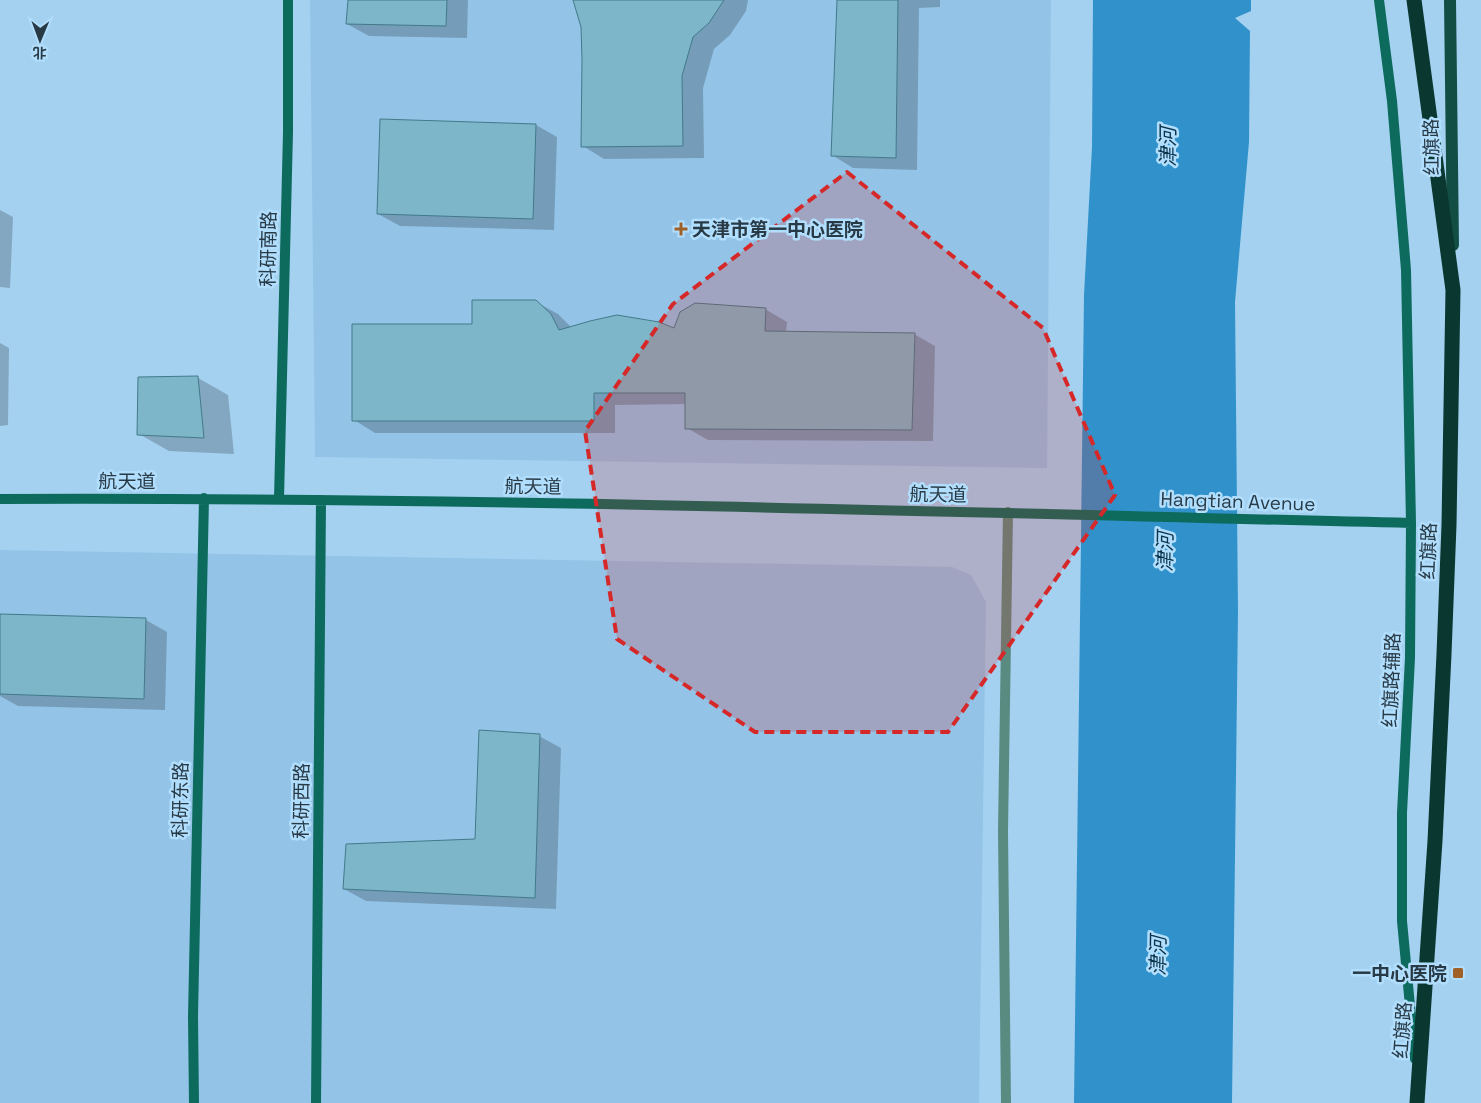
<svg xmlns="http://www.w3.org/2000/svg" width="1481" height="1103" font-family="'Space Grotesk','Noto Sans SC',sans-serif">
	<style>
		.built { fill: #93c4e7 }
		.water { fill: #3192cb }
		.shadow { fill: #0003 }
		.building { fill: #7db6c8; stroke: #427a8a }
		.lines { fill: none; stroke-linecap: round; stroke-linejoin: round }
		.street { stroke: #5a8b80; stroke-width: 10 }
		.secondary { stroke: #0c6b5d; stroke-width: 10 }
		.primary { stroke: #124e44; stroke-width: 12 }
		.highway { stroke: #0a372f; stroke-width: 15 }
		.marked { fill: #d62828; fill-opacity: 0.2; stroke: #d62828; stroke-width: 4; stroke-dasharray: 10 6; stroke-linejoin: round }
		.poi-dot { fill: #a06128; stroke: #b1defd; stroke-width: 2 }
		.labels { text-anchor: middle; stroke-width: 5; stroke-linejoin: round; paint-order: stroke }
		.street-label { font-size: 19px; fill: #283a46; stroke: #b1defd }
		.poi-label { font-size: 19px; font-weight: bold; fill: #283a46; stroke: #b1defd; text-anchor: start }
		.water-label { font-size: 20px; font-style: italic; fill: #0b344c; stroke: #b1defd }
	</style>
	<rect width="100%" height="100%" fill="#a4d1f0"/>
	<path class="built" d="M310,0h741l-4,468 -732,-11z
		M0,550l952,17 19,8 15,27 -7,501h-979z"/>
	<path class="water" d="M1093,0h158v11l-16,7 15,13 -1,111 -14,160 3,309 -6,492h-158l10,-808 8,-148z"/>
	<path class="shadow" d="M349,0h119l-1,38 -98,-2 -22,-12z
		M574,0h174l-2,11 -16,24 -16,14 -11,39 1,70 -100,1 -21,-13v-86l-1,-33z
		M838,0h102v7l-21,1 -2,162 -64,-2 -21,-13z
		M381,120l155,5 21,12 -3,93 -154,-4 -22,-12z
		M0,210l13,7 -3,71 -10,-1z
		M536,302l22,12 14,14 103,2 90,-21 22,13 -1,11 128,1 21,12 -2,95 -225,-1 -21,-12v-24l-72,1v28h-240l-21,-13 119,-94z
		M0,343l9,5 -1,77 -8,1z
		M198,378l30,17 6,59 -65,-3 -30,-17z
		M0,615l146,5 21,12 -2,78 -147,-4 -18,-10z
		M539,736l22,12 -5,161 -190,-8 -22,-12 132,-48z"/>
	<path class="building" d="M348,0h99l-1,26 -100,-2z
		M573,0h151l-15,23 -16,14 -11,39 1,70 -102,1 1,-87 -1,-33z
		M837,0h61l-2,158 -65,-2z
		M380,119l156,5 -3,95 -156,-5z
		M472,300h64l15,14 8,16 31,-9 27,-6 42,7 15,6 6,-16 15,-9 71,5 -1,23 150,2 -3,97 -227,-1v-36h-91v28h-242v-97h120z
		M198,376l6,62 -67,-3 1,-58z
		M0,614l146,4 -2,81 -144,-5z
		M479,730l61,4 -5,164 -192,-9 3,-45 129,-5z"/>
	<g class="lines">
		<path class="street" d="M1006,1103l-3,-272 5,-319"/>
		<path class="secondary" d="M1379,0l13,101 14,169 5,253 -1,135 -8,155v108l13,138
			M0,499c470,-2 941,13 1411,24
			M279,499l9,-367v-132
			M194,1103l-1,-87 11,-518
			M316,1103l5,-603"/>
		<path class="primary" d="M1450,0l3,245"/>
		<path class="highway" d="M1414,0l39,290 -4,235 -5,129 -9,187 -18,262"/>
	</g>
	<path class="marked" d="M847,172l196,156 72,167 -167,237h-193l-138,-93 -32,-208 88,-127z"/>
	<g class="poi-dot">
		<path d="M678.5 221.5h5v5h5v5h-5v5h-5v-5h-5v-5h5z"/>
		<rect x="1452" y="967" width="12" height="12" rx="2.5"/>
	</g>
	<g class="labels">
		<g class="street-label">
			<text transform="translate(1431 147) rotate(-91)" y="7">红旗路</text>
			<text transform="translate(268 249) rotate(-89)" y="7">科研南路</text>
			<text x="127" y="488">航天道</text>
			<text transform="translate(533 486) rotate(1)" y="7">航天道</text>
			<text transform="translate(938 494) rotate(1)" y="7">航天道</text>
			<text transform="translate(1238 501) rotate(2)" y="7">Hangtian Avenue</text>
			<text transform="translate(1428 551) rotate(-88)" y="7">红旗路</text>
			<text transform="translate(1391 680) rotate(-88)" y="7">红旗路辅路</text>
			<text transform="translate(180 800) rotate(-89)" y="7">科研东路</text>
			<text transform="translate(301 801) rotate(-89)" y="7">科研西路</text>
			<text transform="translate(1402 1030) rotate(-86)" y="7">红旗路</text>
		</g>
		<g class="poi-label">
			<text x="692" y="236">天津市第一中心医院</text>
			<text x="1447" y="980" text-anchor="end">一中心医院</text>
		</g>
		<g class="water-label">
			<text transform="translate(1168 147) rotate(-90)" y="7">津河</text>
			<text transform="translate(1165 552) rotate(-89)" y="7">津河</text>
			<text transform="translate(1158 956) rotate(-89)" y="7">津河</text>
		</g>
	</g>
	<g transform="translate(40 40) rotate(181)" stroke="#b1defd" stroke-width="4" paint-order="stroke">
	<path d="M0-4L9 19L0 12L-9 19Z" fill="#283a46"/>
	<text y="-8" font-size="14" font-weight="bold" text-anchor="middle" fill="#283a46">北</text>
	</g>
</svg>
